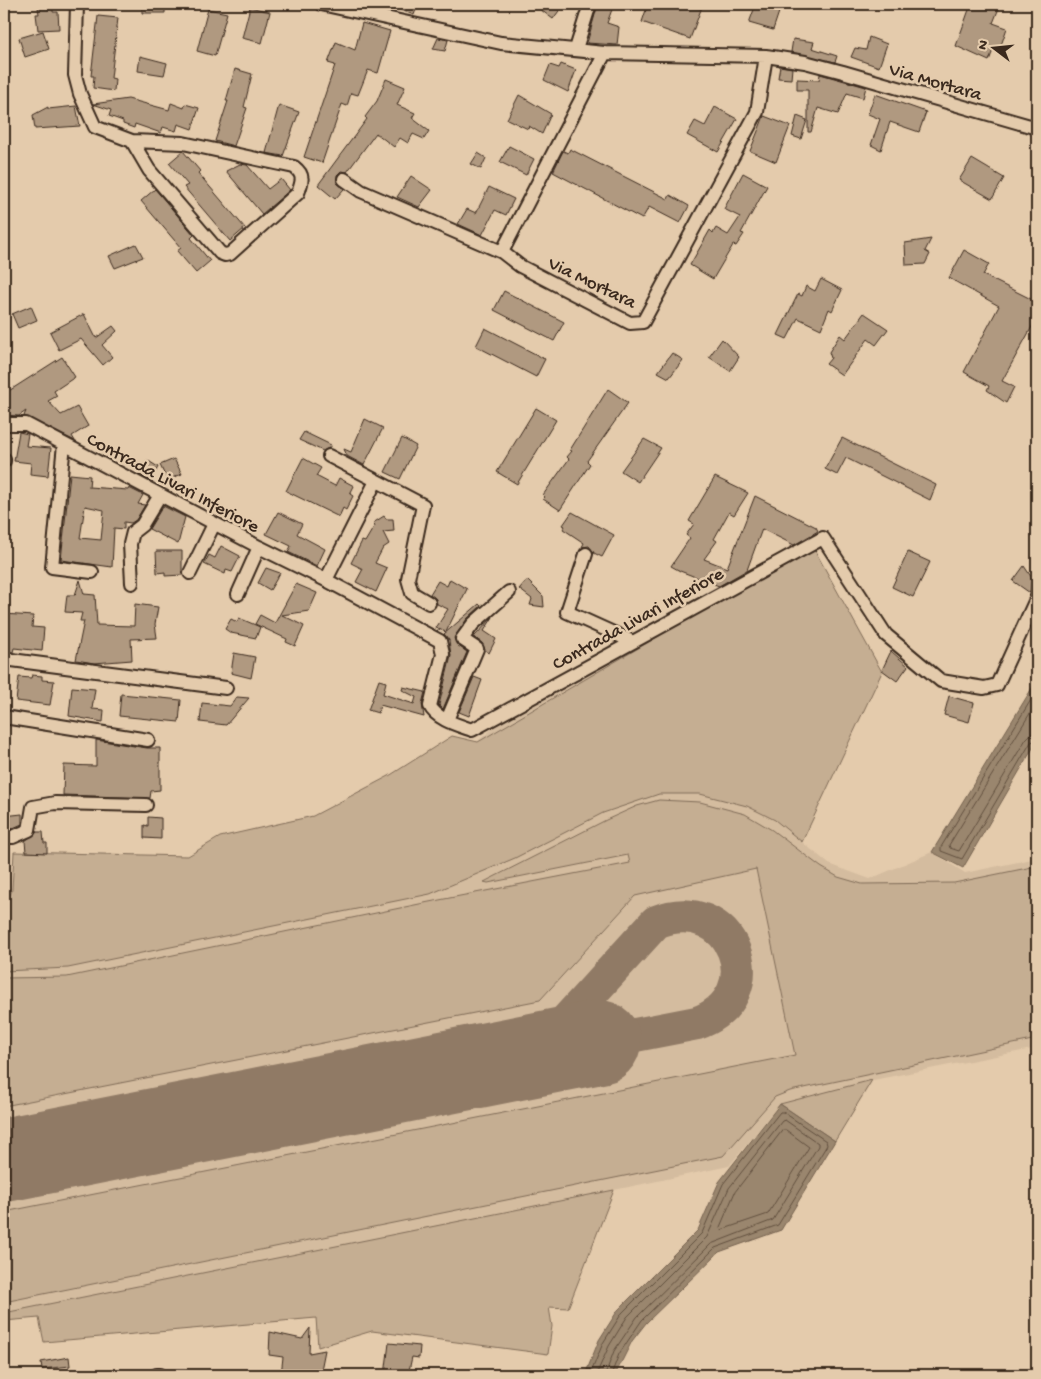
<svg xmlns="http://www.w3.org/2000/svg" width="1041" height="1379" font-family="'Gochi Hand',sans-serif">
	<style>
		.built { fill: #d4bc9f }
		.green { fill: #c5ae92; stroke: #806c58 }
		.water { fill: #9a866e; stroke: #74614e }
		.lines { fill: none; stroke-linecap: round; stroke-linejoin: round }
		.shore { stroke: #614f3e; stroke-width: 1 }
		.taxiway { stroke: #907a65; stroke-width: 34 }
		.runway { stroke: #907a65; stroke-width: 84 }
		.building { fill: #b09980; stroke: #3b2a1e; fill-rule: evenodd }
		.minor-casing { stroke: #3b2a1e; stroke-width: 16 }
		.minor { stroke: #e4cbac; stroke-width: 12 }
		.labels { text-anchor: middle; stroke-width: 5; stroke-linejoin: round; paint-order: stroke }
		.street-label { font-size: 19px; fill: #3b2a1e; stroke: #e4cbac }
	</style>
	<rect width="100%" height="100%" fill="#e4cbac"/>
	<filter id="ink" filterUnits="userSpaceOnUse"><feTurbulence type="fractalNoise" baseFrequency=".02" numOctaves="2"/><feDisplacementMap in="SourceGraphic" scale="10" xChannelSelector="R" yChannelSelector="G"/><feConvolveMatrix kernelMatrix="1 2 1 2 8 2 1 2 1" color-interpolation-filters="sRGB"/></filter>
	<g filter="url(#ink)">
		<path class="built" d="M814,549l68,123 -80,170 27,22 41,15 62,-27 33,21 72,-15v190l-164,32 -38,61 -55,-37 -51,62 -115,24 -46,118 -19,-1 3,19 -4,28 -176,-23 -54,16 -2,-29 -272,24 -5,-24 -35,3v-411l8,-20 2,-38 174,4 32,-19 93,-21 76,-40 63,-40 25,6 22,-19z"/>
		<path class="green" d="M814,549l68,123 -80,170 -27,-22 -28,-14 -47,-12h-41l-56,19 -88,45 -85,36 -362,74 -64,3v-61l8,-20 2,-38 174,4 32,-19 93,-21 76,-40 63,-40 26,6 210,-123z
			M659,800l41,2 45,12 27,16 49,37 17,10 24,7 92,-1 83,-17v173l-247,52 -15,6 -52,59 -719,146v-90l791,-157 -39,-186 -121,27 -95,104 -536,106v-128l63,-1 362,-75 201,-39 -2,-8 -140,28 -4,-1 122,-62 31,-14z
			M872,1080l-37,61 -55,-37z
			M614,1190l-46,118 -19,-1 3,19 -4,28 -176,-23 -54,16 -2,-29 -272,24 -5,-24 -35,3v-8z"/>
		<path class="water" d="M1037,680v61l-74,127 -31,-16z
			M780,1104l55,37 -54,89 -62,22 -73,71 -14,18 -17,34h-30l14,-35 19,-30 80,-80 21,-48z"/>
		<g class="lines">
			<path class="shore" d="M1037,690l-96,157v4l21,8 69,-117 6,-2
				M1037,702l-88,143 1,3 9,3 67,-112 5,-5 6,-1
				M783,1130h3l23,17 -41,67 -47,16 -1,-3 15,-35z
				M590,1375l13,-32 19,-30 80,-80 21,-49 57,-72h3l43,29 1,4 -49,80 -63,23 -73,72 -23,34 -8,21
				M596,1375l13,-29 18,-29 80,-80 22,-49 53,-67 3,-1 33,23v3l-45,74 -62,24 -74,73 -23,34 -9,24"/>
			<path class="taxiway" d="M514,1059l21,-9 18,-15 103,-113c77,-31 117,74 41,101l-98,19"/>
			<path class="runway" d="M4,1160l595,-118"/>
		</g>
		<path class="building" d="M42,4h11v8h5l1,17 -21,1 -2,-16h3l-1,-6h4z
			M142,4h23v9h-23z
			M385,4h33l-4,11z
			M533,4h31l-11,15z
			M598,4h16l-7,19 12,4 -2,18 -30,-2z
			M648,4h55l-13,35 -48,-17z
			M756,4h17l8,2 -8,24 -24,-7z
			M971,4h17l11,4 -6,15 14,5 -8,23 -6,-1 -4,11 -33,-15z
			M250,7l20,5 -8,31 -20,-5z
			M208,9l19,4 -12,43 -18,-5z
			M98,16l20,2 -7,60 4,1 -1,12 -21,-3 1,-12h-3z
			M362,23l28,8 -12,42 -10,-3 -10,25 -7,-2 -4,13 -5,-2 -20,59 -18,-6 31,-92 -7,-2 8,-21 19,8z
			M43,31l6,18 -24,8 -6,-19z
			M869,37l18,7 -8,23 -28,-10 4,-9 11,2z
			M438,38l10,2 -3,11 -12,-2z
			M793,39l21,3 -2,6 25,8 -2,6 -44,-10z
			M140,56l27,7 -3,12 -26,-4z
			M561,64l15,6 -8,22 -24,-12 6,-15 9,3z
			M780,66l12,2 -1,11 -13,-1z
			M235,69l17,5 -8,33 3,1 -13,38 -19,-5 13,-40h-2z
			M820,74l46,13 -3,11 -16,-5 -9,21 -20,-6 -7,24h-3v-42h-11v-11l22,1z
			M386,79l19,8 -8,18 18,8 -3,5 17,13 -5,8 -11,-5 -5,9 -8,-5 -6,9 -18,-14 -29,39 -6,-1 -4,4v8l7,6 -9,10 -17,-14 49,-66 -2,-2 12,-16z
			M875,94l51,18 -7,20 -29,-10 -9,28 -10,-5 9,-26 -12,-5z
			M519,95l32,19 -9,20 -13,-8 -1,3 -21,-10z
			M128,99l41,11 2,-7 13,5 1,-4 14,4 -7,21 -14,-5 -2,7 -13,-4 -2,6 -26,-9 -1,4 -11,-4v-3l-14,-5 2,-6 -18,-6z
			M279,105l20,7 -16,44 -17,-3z
			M76,106l4,20 -45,3 -2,-14 15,-8v2z
			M715,107l22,12 -19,33 -31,-17 8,-14 10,5z
			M764,116l26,10 -14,36 -26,-11z
			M797,116l10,4 -6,19 -9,-3z
			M509,146l25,13 -8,16 -26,-13z
			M570,149l98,50 2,-4 19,11 -9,17 -31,-16 -7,12 -89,-47 10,-21 5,2z
			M183,151l17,20 -2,2 47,55 -15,13 -46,-54 4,-2 -19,-22z
			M478,153l8,5 -5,11 -10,-5z
			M972,159l32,19 -12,21 -33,-19z
			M240,164l7,1 21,24 13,-10 9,11 -28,24 -36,-43z
			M743,173l24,13 -26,47 3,1 -8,12 -3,-1 -20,34 -23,-14 20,-35 3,3 3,-5 12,7 12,-18 -16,-8z
			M411,176l21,14 -13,17 -22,-10z
			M489,187l25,12 -8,16 -11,-5 -13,25 -24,-11 9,-15 9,4z
			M155,189l39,46 -3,3 19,23 -14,12 -19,-22 4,-3 -40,-47z
			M931,239l-6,12 5,3 -5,10 -19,1 -1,-22z
			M136,244l7,13 -28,11 -6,-12z
			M964,250l25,14 -6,11 54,27v25l-4,-2 -31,56 12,6 -8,16 -19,-13 2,-4 -25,-14 35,-66 -50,-28z
			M821,279l21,11 -10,21 -3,-2 -8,20 -23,-11 -11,21 -9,-4 20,-41 4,2 4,-10 9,5z
			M504,291l60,31 -10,19 -60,-31z
			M31,306l6,14 -19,8 -6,-14z
			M864,313l24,16 -12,16 -8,-6 -26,36 -16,-11 5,-6 -2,-6 11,-17 5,4z
			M84,314l12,24 17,-12 4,5 -15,14 10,12 -9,8 -22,-26 -22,11 -9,-18z
			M485,328l60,31 -9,18 -60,-31z
			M722,339l17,18 -9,14 -21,-14z
			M672,353l11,7 -14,18 -11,-6z
			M62,357l13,20 -21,14 3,5 -9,5 13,14 16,-8 11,19 -16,10 3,5 -51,-25 2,-5 -7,5 -15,-1v-21z
			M608,389l20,14 -41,58 3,3 -30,46 -17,-11 2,-2 -2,-2 26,-36 -2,-2 5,-6 -2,-1z
			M536,408l20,12 -39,64 -20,-12z
			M365,419l18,9 -19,37 -17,-9 -3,-7 7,3z
			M19,432l9,2 -2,12 25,2 -3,28 -18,-2 1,-11 -17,-2z
			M304,432l27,13 -2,3 -6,3 -24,-11z
			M402,438l14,8 -16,33 -15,-7z
			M842,438l94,47 -6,15 -84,-42 -9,17 -12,-6z
			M644,439l17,9 -23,34 -17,-11z
			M303,458l18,10 -5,8 19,10 4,-8 15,8 -4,8 3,2 -7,14 -3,-2 -4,9 -53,-26z
			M174,459l8,15 -15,6 -7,-15z
			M147,460l11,7 -7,14 -13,-7z
			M70,474l20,2 -1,11 39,3 1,-2 14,7 -5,9 7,1 -9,15 -5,3 -7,-1v7l-10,-1 -2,39 -51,-7zM85,506l19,4 -3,30 -21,-2z
			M715,477l33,16 -14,22 -5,-3 -15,27 3,2 -13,18 23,9 28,-72 61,31 2,4 -24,14 -32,-16 -15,41 -28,16 -39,-15 -9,-5 19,-28 -4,-3 8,-11 -5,-3z
			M163,506l22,11 -7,27 -29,-15z
			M278,512l24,12 -5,10 28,15 -8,17 -29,-14 3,-6 -25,-12z
			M572,512l42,23 -12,22 -8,-4 -5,-7 -7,1 2,-4 -21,-14 2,-3 -2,-1z
			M384,516l2,3h7l1,12 -11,1 6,12 -6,4 -8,15 12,5 -11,24 -20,-10 7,-13 -12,-6 11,-22 3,1 10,-17 -2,-2z
			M221,546l19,10 -8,16 -6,-2 -1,4 -21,-10 5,-9 6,3z
			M156,551h26v24l-17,1v-4l-8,1z
			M908,552l22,10 -17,35 -21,-10z
			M1024,566l8,12 -2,15 -17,-12z
			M266,568l14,5 -10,17 -12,-7z
			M450,579l17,10 -21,43 -10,-4 12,-19 -11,-5 -1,-5 -6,-5 8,-13 9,5z
			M80,580l4,14 11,1 2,30 37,1 1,-22 23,3 -3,17 2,14 -26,1 1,21 -38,3 -18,-3 8,-39h-4l2,-8 -17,-1 2,-17h8z
			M527,580l16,16 1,11 -14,-2 2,-6 -13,-10z
			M296,584l21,9 -8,18 -27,4 22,11 -9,20 -9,-4 1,-3 -32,-15 5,-9 15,8z
			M479,604l2,2 -14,13 -13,19 3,7 10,7 -24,57 -4,-4 12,-49 -2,-16 -5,-6z
			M4,614l29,2 -1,11 12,1 -2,23 -28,-3 -1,4 -9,-1z
			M493,617l-9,14 12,8 -7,14 -4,-3 -3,-7 -8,-6z
			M239,618l21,9 -4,11 -25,-5 -6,-4 6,-10 6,3z
			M891,651l17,15 -11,15 -15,-11z
			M234,653l21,4 -4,21 -20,-5z
			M32,675l10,1v4l12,1 -4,24 -34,-4 3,-24 12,1z
			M474,677l8,3 -13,36 -10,-4z
			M379,680l7,2 -3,12 31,10 2,-7 -14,-7 1,-3 22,5 -3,12 2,13 -44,-12 -2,8 -10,-3z
			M72,687l23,2 -3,20 12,1 -1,12 -34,-6z
			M121,694l60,6 -2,22 -60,-6z
			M949,696l25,7 -5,19 -25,-7z
			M237,697l12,1 -23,27 -26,-3 2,-19 28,3z
			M96,740l51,8h13v42l-9,1 -1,7 -87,-3 1,-30 32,1z
			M22,814v10l-11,5h-7v-13z
			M148,817l13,1v21l-17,-1v-13l4,1z
			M37,832h6l1,11h3v10l-21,-1 -1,-11z
			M310,1328l-1,25 16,-3 -5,25h-39l2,-18 -14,-2 1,-23 32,7z
			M389,1343l31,3 -1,12 -7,-1 -4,18h-23z
			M69,1357l1,9 -28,3 -1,-7z"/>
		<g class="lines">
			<defs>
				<path id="minor" d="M77,4l-2,71 5,19 15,33 37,14 51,2 111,24c11,8 8,15 4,26l-68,61 -5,1 -5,-2 -71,-83 -17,-29
					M321,4l180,39 104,10 161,3 39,6 38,10 194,56
					M576,49l14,-45
					M344,179l17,12 141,61 18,14 110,57 13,-1 114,-210 9,-56
					M502,252l103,-199
					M4,424h22l233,123 67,33 50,-99
					M64,444l-12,123 40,5
					M329,456l94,49 -15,74 4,14 17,10
					M4,459v2
					M586,554l-19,58 64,29
					M190,573l24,-49
					M326,580l114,61 3,13 -13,52c6,13 28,19 42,24l351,-192 63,97 55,46 43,7 13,-3 40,-88
					M132,583l-2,-39 3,-12 9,-7 18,-30
					M238,594l21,-47
					M4,659l222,29
					M4,717l144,23
					M447,720l30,-71 -15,-10 11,-15 36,-32
					M4,837h9l16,-7 4,-23 22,-4 91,2
					M157,1375h3"/>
			</defs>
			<use href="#minor" class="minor-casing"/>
			<use href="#minor" class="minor"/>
		</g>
	</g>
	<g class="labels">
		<g class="street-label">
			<text transform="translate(936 80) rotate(16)" y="7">Via Mortara</text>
			<text transform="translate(593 281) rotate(26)" y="7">Via Mortara</text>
			<text transform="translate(174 481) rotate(28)" y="7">Contrada Livari Inferiore</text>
			<text transform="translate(637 617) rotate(-29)" y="7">Contrada Livari Inferiore</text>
		</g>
	</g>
	<rect width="1041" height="1379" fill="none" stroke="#e4cbac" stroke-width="20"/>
	<rect x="10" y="10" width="1021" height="1359" fill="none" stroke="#3b2a1e" stroke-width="2" filter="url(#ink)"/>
	<g transform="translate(994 48) rotate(286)" stroke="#e4cbac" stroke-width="4" paint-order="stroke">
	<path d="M0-4L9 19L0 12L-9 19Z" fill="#3b2a1e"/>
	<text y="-8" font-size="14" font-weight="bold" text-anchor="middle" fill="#3b2a1e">N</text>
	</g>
</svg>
